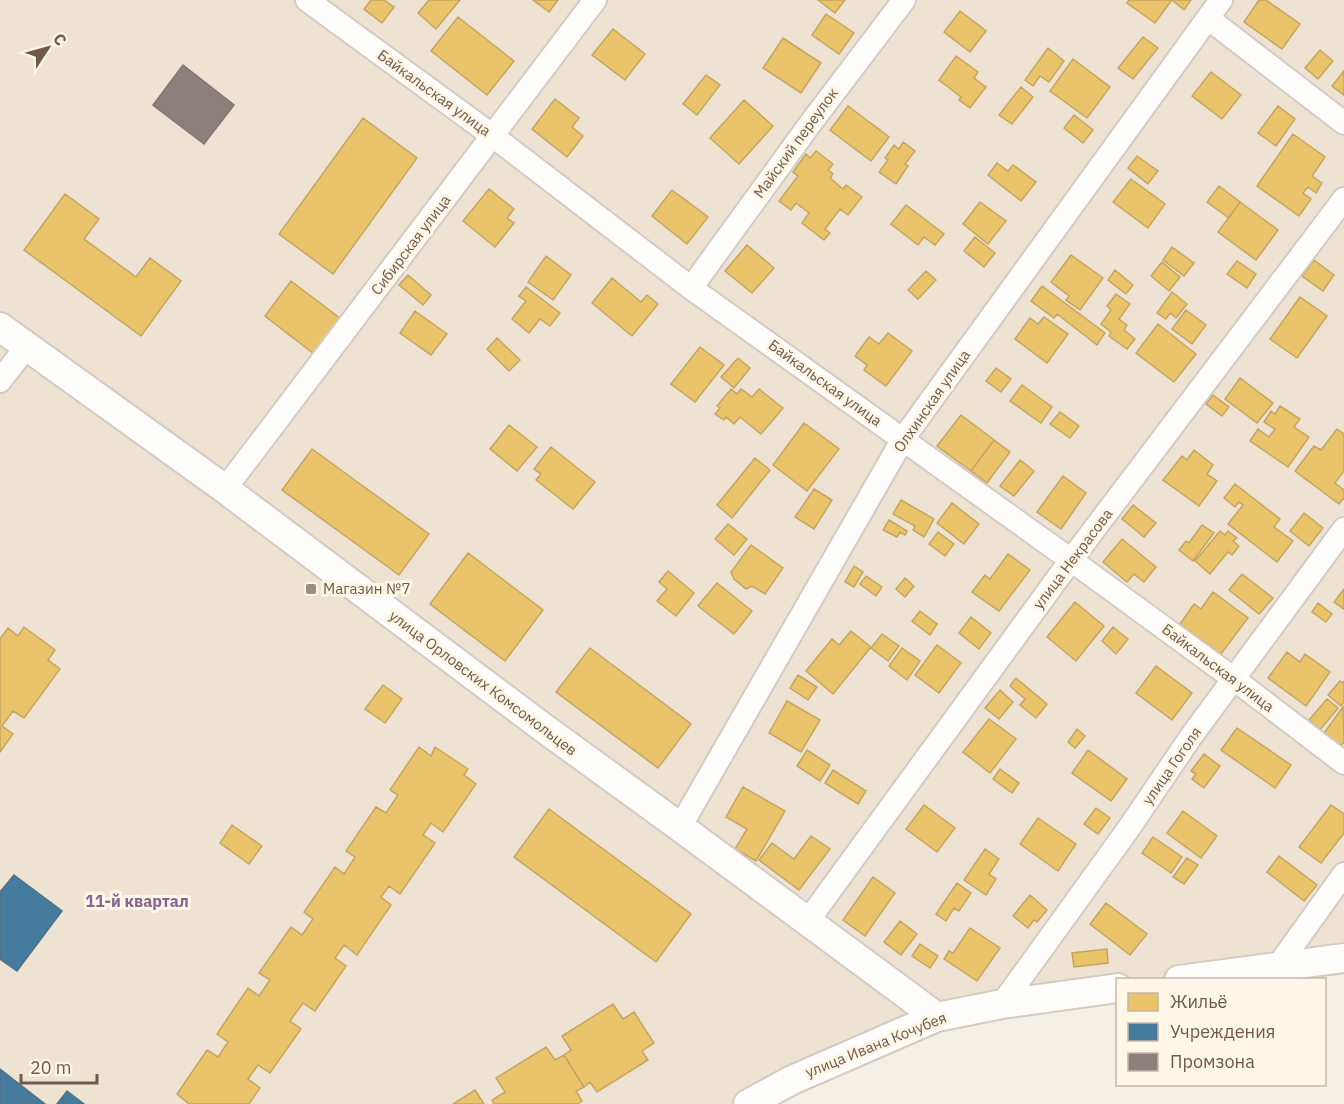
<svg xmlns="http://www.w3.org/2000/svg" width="1344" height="1104" font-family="'IBM Plex Sans',sans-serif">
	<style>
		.residential { fill: #eee3d3 }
		.homes { fill: #e9c46a; stroke: #c5a460; stroke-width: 1.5 }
		.public { fill: #457b9d; stroke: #527184; stroke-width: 1.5 }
		.industry { fill: #8a817c; stroke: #82756d; stroke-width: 1.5 }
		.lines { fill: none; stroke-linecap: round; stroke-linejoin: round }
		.minor-casing { stroke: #d3cbc2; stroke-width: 26 }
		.tertiary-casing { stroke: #d3cbc2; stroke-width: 32 }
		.minor { stroke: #fefdfb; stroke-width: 22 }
		.tertiary { stroke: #fefdfb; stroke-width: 28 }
		.poi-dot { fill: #9f8e80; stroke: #fef6e6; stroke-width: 2 }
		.labels { text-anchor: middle; stroke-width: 6; stroke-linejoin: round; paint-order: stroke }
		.street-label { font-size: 15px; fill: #715949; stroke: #fef6e6 }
		.poi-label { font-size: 15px; fill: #715949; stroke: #fef6e6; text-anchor: start }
		.neighbourhood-label { font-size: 16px; font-weight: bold; fill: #866494; stroke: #fef6e6 }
	</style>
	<rect width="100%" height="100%" fill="#f5f0e6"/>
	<path class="residential" d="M0,0h1344v958l-165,21 -61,1 -116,24 -254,100h-748z"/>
	<path class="homes" d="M371,0h13l10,7 -12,16 -18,-14z
		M429,0h31l-24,29 -18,-16z
		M533,0h25l-9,12z
		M818,0h27l-10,13z
		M1129,0h41l1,1 -16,22 -28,-20z
		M1172,0h19l-7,10z
		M1259,0h7l34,24 -18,25 -38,-27z
		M960,11l26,20 -16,21 -26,-20z
		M826,14l28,19 -15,21 -27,-19z
		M458,17l56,44 -27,34 -56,-44z
		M613,29l32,25 -20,26 -33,-25z
		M1143,37l15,11 -25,31 -15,-11z
		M783,38l38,25 -20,30 -38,-25z
		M1048,48l16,13 -15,21 -9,-6 -7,10 -8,-6z
		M1320,50l13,11 -15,18 -13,-11z
		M956,56l22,16 -4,6 12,9 -16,21 -11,-8 2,-3 -22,-17z
		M1073,59l37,28 -23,31 -37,-27z
		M1344,71v24l-12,-9z
		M1211,72l30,23 -19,24 -30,-23z
		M706,75l14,10 -23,30 -14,-11z
		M1021,87l12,10 -21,27 -13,-9z
		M555,99l24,19 -7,9 11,9 -16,21 -35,-28z
		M744,100l29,26 -34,38 -29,-26z
		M848,106l41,31 -18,24 -41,-31z
		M1278,106l17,13 -19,27 -18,-13z
		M1074,115l19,15 -10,13 -19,-15z
		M363,118l54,40 -84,116 -54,-40z
		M1293,134l32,23 -13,19 10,7 -6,10 -8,-6 -5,6 8,6 -12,17 -42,-30z
		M903,142l12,9 -10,13 3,2 -12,18 -17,-12 9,-12 -3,-2 9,-13 5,4z
		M816,151l17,13 -5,6 5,4 -3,4 13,11 3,-4 16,12 -14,18 -8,-6 -15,20 5,4 -6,7 -22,-17 7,-10 -13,-10 -5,7 -12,-9 19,-25 -5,-4 13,-18 4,4z
		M1137,156l21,15 -10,13 -20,-16z
		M997,163l11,8 5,-6 23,17 -15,19 -33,-26z
		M1131,179l34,25 -17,24 -35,-26z
		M1219,186l21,16 -11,16 -22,-16z
		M489,189l25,20 -7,9 7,5 -19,24 -32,-26z
		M672,190l36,27 -21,27 -35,-28z
		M65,194l34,25 -15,20 52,38 14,-19 31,23 -40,55 -117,-86z
		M980,202l26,19 -18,23 -25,-20z
		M1240,202l38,28 -22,30 -38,-28z
		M906,205l38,29 -9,11 -11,-8 -6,8 -27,-21z
		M975,237l20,16 -11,14 -20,-16z
		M747,245l27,23 -22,25 -27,-22z
		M1172,247l22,16 -10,13 -21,-16z
		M1071,255l32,23 -23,32 -14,-10 3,-4 -18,-14z
		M546,256l25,19 -18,25 -25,-18z
		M1314,260l20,15 -11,16 -21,-15z
		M1237,261l19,13 -9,14 -20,-14z
		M1162,262l18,15 -11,14 -18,-15z
		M1115,270l18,15 -7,9 -18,-14z
		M926,271l10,9 -18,19 -10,-9z
		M408,275l23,20 -8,10 -24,-20z
		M612,278l29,24 6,-7 11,9 -26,32 -40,-33z
		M291,281l50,38 -27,35 -49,-38z
		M1042,286l63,47 -8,12 -40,-31 -3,4 -23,-17z
		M526,287l34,26 -10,13 -10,-7 -11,14 -17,-14 14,-18 -7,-5z
		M1172,292l15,12 -11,14 -6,-5 -4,6 -9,-6z
		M1116,294l14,10 -11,15 8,6 -3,5 11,9 -8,10 -18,-13 2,-4 -10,-8 10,-14 -4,-4z
		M1300,297l27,19 -30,42 -27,-19z
		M1186,310l20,15 -14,19 -20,-15z
		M415,311l32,23 -16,21 -31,-22z
		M1044,317l24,17 -21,29 -32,-24 15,-21 8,6z
		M1158,324l38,30 -22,28 -38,-29z
		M888,333l24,18 -26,35 -22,-16 3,-5 -12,-9 14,-19 10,7z
		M497,338l23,22 -11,11 -22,-22z
		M700,347l24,18 -29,37 -24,-18z
		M738,358l12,10 -16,20 -13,-11z
		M996,368l15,11 -10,13 -15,-11z
		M1240,378l33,25 -16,20 -32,-24z
		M1022,385l30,22 -11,16 -31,-22z
		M731,389l6,5 4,-5 11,8 7,-8 24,19 -22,26 -21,-17 -6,7 -8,-7 -2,3 -9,-6 5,-6 -3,-2z
		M1213,395l16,12 -7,9 -16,-12z
		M1280,406l20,13 -6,8 15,10 -21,30 -38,-26 8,-12 11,8 6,-8 -11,-7 7,-11 4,3z
		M1060,412l19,14 -9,12 -20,-14z
		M961,415l33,25 -23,31 -34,-25z
		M804,423l35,26 -32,42 -34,-26z
		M509,425l28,22 -20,24 -27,-22z
		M1337,429l7,5v37l-9,12 9,7v8l-5,6 -44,-33 19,-25 7,4z
		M994,440l16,12 -23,31 -16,-12z
		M551,447l44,35 -22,27 -37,-29 5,-6 -7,-5z
		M312,449l117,85 -30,41 -117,-85z
		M1194,450l19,15 -6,9 10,7 -18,25 -36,-26 19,-24 5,4z
		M755,458l15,12 -38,48 -15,-13z
		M1020,460l14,11 -20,25 -14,-10z
		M1063,476l23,17 -25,36 -24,-17z
		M1235,484l45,35 -6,8 19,14 -16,21 -49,-38 15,-19 -4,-3 -4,5 -11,-9z
		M814,489l18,11 -18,29 -19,-12z
		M901,500l33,19 -10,18 -11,-7 2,-4 -22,-12z
		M952,503l27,21 -15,20 -27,-21z
		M1133,505l23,18 -12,14 -22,-18z
		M1304,513l19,15 -14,18 -19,-15z
		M889,520l18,11 -2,4 -5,-3 -3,5 -14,-7z
		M728,524l19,15 -13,16 -19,-16z
		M1202,525l12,8 -21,28 -14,-11 7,-9 3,2z
		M1220,531l5,4 3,-4 9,7 -4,3 6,5 -7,9 -4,-3 -18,22 -15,-13z
		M938,532l16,12 -9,12 -16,-12z
		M1122,539l34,28 -12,15 -10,-8 -7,8 -24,-20z
		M751,545l32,23 -18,26 -13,-8 -6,3 -12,-10 -3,-7z
		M468,553l75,57 -38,51 -75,-57z
		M1008,554l22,16 -31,41 -27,-19 13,-17 5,4z
		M854,566l9,6 -9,15 -9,-5z
		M668,571l26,22 -18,23 -19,-15 10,-12 -8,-7z
		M1242,574l31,24 -14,16 -30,-24z
		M866,576l16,11 -6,9 -16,-12z
		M905,578l9,8 -9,11 -9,-8z
		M717,583l35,28 -18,23 -36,-28z
		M1344,589v20l-10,-7z
		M1213,592l35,26 -27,36 -41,-30 14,-20 7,5z
		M1075,602l29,24 -28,35 -29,-24z
		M1318,603l14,11 -6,8 -14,-10z
		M920,611l17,13 -7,11 -18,-14z
		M971,617l20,16 -12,16 -20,-16z
		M24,627l31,23 -7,10 12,9 -36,49 -11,-7 -11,15 11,8 -13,18v-113l8,-11 10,8z
		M1113,627l15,12 -12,15 -14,-13z
		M851,631l20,16 -38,47 -27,-23 26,-32 7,6z
		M882,634l17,12 -11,15 -17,-13z
		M937,645l24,18 -22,30 -24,-18z
		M590,648l101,76 -33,44 -102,-76z
		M902,648l18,13 -13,19 -18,-14z
		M1287,652l13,10 5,-8 25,18 -24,34 -38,-28z
		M1156,666l36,27 -20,27 -36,-27z
		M798,675l19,12 -9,13 -18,-12z
		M1016,678l31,26 -11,14 -16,-13 5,-6 -15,-13z
		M1340,681l3,2 1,-2v21l-3,4 -13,-11z
		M383,685l19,14 -17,24 -20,-14z
		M1000,690l13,12 -14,17 -14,-11z
		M1327,699l11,9 -18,22 -11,-10z
		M787,701l33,19 -19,32 -32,-19z
		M1343,707l1,35 -3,4 -17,-13z
		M989,719l27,20 -26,34 -27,-21z
		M1237,728l54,37 -16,23 -54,-38z
		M1077,729l8,7 -10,12 -7,-6z
		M419,747l12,9 4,-9 33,22 -4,6 12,9 -33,48 -12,-9 -8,12 12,8 -35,51 -11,-8 -8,11 10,8 -34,50 -13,-10 -9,13 11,8 -31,45 -12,-8 -13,18 11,8 -31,44 -12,-8 -10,14 12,9 -11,16h-60l-12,-10 30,-44 11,7 10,-15 -11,-8 31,-46 11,8 11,-16 -11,-7 32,-46 11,8 11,-16 -9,-7 31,-45 9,7 11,-17 -9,-6 30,-44 10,6 12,-18 -8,-5z
		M807,750l23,15 -10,16 -23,-15z
		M1088,750l39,29 -16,22 -39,-28z
		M1204,754l16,12 -16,22 -12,-9 4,-5 -5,-3z
		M1000,769l19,14 -7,10 -19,-14z
		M833,770l33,21 -8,13 -33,-21z
		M743,787l42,24 -29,50 -21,-12 12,-20 -21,-12z
		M924,805l31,23 -18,24 -31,-23z
		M1331,805l13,9v19l-23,30 -22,-16z
		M1096,808l14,10 -12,16 -14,-10z
		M549,809l142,105 -35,48 -142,-105z
		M1183,811l34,25 -16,22 -34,-25z
		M1038,818l38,26 -18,27 -38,-27z
		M232,825l30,21 -13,18 -29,-21z
		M811,836l19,13 -31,41 -40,-30 13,-17 22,16z
		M1153,837l29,20 -11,16 -29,-20z
		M985,849l14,10 -10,15 7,5 -10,16 -22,-15z
		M1279,856l38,29 -13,16 -37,-29z
		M1187,858l11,7 -14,19 -11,-7z
		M873,877l22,16 -30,43 -22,-16z
		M957,883l14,10 -12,18 -5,-3 -8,13 -10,-7z
		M1030,895l17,15 -10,12 -3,-2 -6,8 -15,-12z
		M1106,903l41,31 -17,21 -40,-31z
		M900,921l17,13 -16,21 -17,-13z
		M970,928l30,20 -23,33 -33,-22 5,-8 4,2z
		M920,944l18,12 -8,12 -18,-12z
		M1107,949l1,14 -34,4 -2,-14z
		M613,1004l10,15 11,-7 20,31 -12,8 6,9 -51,32 -7,-10 -6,5 -20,-32 7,-5 -9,-14z
		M546,1047l9,13 9,-5 20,32 -8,4 6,10 -4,3h-84l-2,-4 13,-8 -9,-14z
		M475,1090l9,14h-31z"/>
	<path class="public" d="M14,875l48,36 -45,60 -17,-12v-67z
		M0,1069l45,35h-45z
		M67,1091l17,13h-27z"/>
	<path class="industry" d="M183,65l51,40 -30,39 -51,-39z"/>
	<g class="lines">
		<defs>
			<path id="minor" d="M307,0l186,136 198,152 380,272 163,119 110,84
				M1209,19l135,104
				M691,288l119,-164 94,-124
				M0,381l27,-35
				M225,489l370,-489
				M680,827l223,-388 318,-439
				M807,922l264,-362 273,-361
				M1278,966l66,-92
				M1002,1004l127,-176 61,-90 154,-209"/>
			<path id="tertiary" d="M0,327l225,162 320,240 135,98 257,190
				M1179,980l165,-22
				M748,1104l44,-24 145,-63 65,-13 116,-16"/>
		</defs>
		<use href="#minor" class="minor-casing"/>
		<use href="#tertiary" class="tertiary-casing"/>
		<use href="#minor" class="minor"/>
		<use href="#tertiary" class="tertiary"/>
	</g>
	<rect class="poi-dot" x="305" y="583" width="12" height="12" rx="3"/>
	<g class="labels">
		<g class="street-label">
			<text transform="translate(434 93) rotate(36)" y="5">Байкальская улица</text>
			<text transform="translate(796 143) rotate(-54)" y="5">Майский переулок</text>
			<text transform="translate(411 245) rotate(-53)" y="5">Сибирская улица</text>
			<text transform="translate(825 383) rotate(36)" y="5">Байкальская улица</text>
			<text transform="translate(932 401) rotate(-55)" y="5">Олхинская улица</text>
			<text transform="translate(1073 559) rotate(-53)" y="5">улица Некрасова</text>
			<text transform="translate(1218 668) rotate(37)" y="5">Байкальская улица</text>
			<text transform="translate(483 683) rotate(37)" y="5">улица Орловских Комсомольцев</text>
			<text transform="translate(1172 766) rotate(-55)" y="5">улица Гоголя</text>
			<text transform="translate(876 1045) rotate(-22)" y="5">улица Ивана Кочубея</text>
		</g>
		<g class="poi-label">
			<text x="323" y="594">Магазин №7</text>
		</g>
		<g class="neighbourhood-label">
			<text x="137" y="907">11-й квартал</text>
		</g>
	</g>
	<rect x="1116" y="978" width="210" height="108" fill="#fef6e6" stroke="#c6b7a7" stroke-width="1.5"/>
	<rect x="1128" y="993" width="30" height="18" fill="#e9c46a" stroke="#c6b7a7" stroke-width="1.5"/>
	<text x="1170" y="1008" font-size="18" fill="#715949">Жильё</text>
	<rect x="1128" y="1023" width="30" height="18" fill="#457b9d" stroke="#c6b7a7" stroke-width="1.5"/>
	<text x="1170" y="1038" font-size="18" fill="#715949">Учреждения</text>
	<rect x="1128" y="1053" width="30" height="18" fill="#8a817c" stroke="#c6b7a7" stroke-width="1.5"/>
	<text x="1170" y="1068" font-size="18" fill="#715949">Промзона</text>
	<g transform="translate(48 48) rotate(54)" stroke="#fef6e6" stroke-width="4.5" paint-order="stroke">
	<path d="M0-4.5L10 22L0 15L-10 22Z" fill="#715949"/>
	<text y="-9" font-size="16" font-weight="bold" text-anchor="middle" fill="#715949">С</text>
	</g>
	<path d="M21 1074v9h76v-9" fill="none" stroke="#715949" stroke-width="3"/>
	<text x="30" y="1074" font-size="18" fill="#715949" stroke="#fef6e6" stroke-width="4.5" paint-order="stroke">20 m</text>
</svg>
